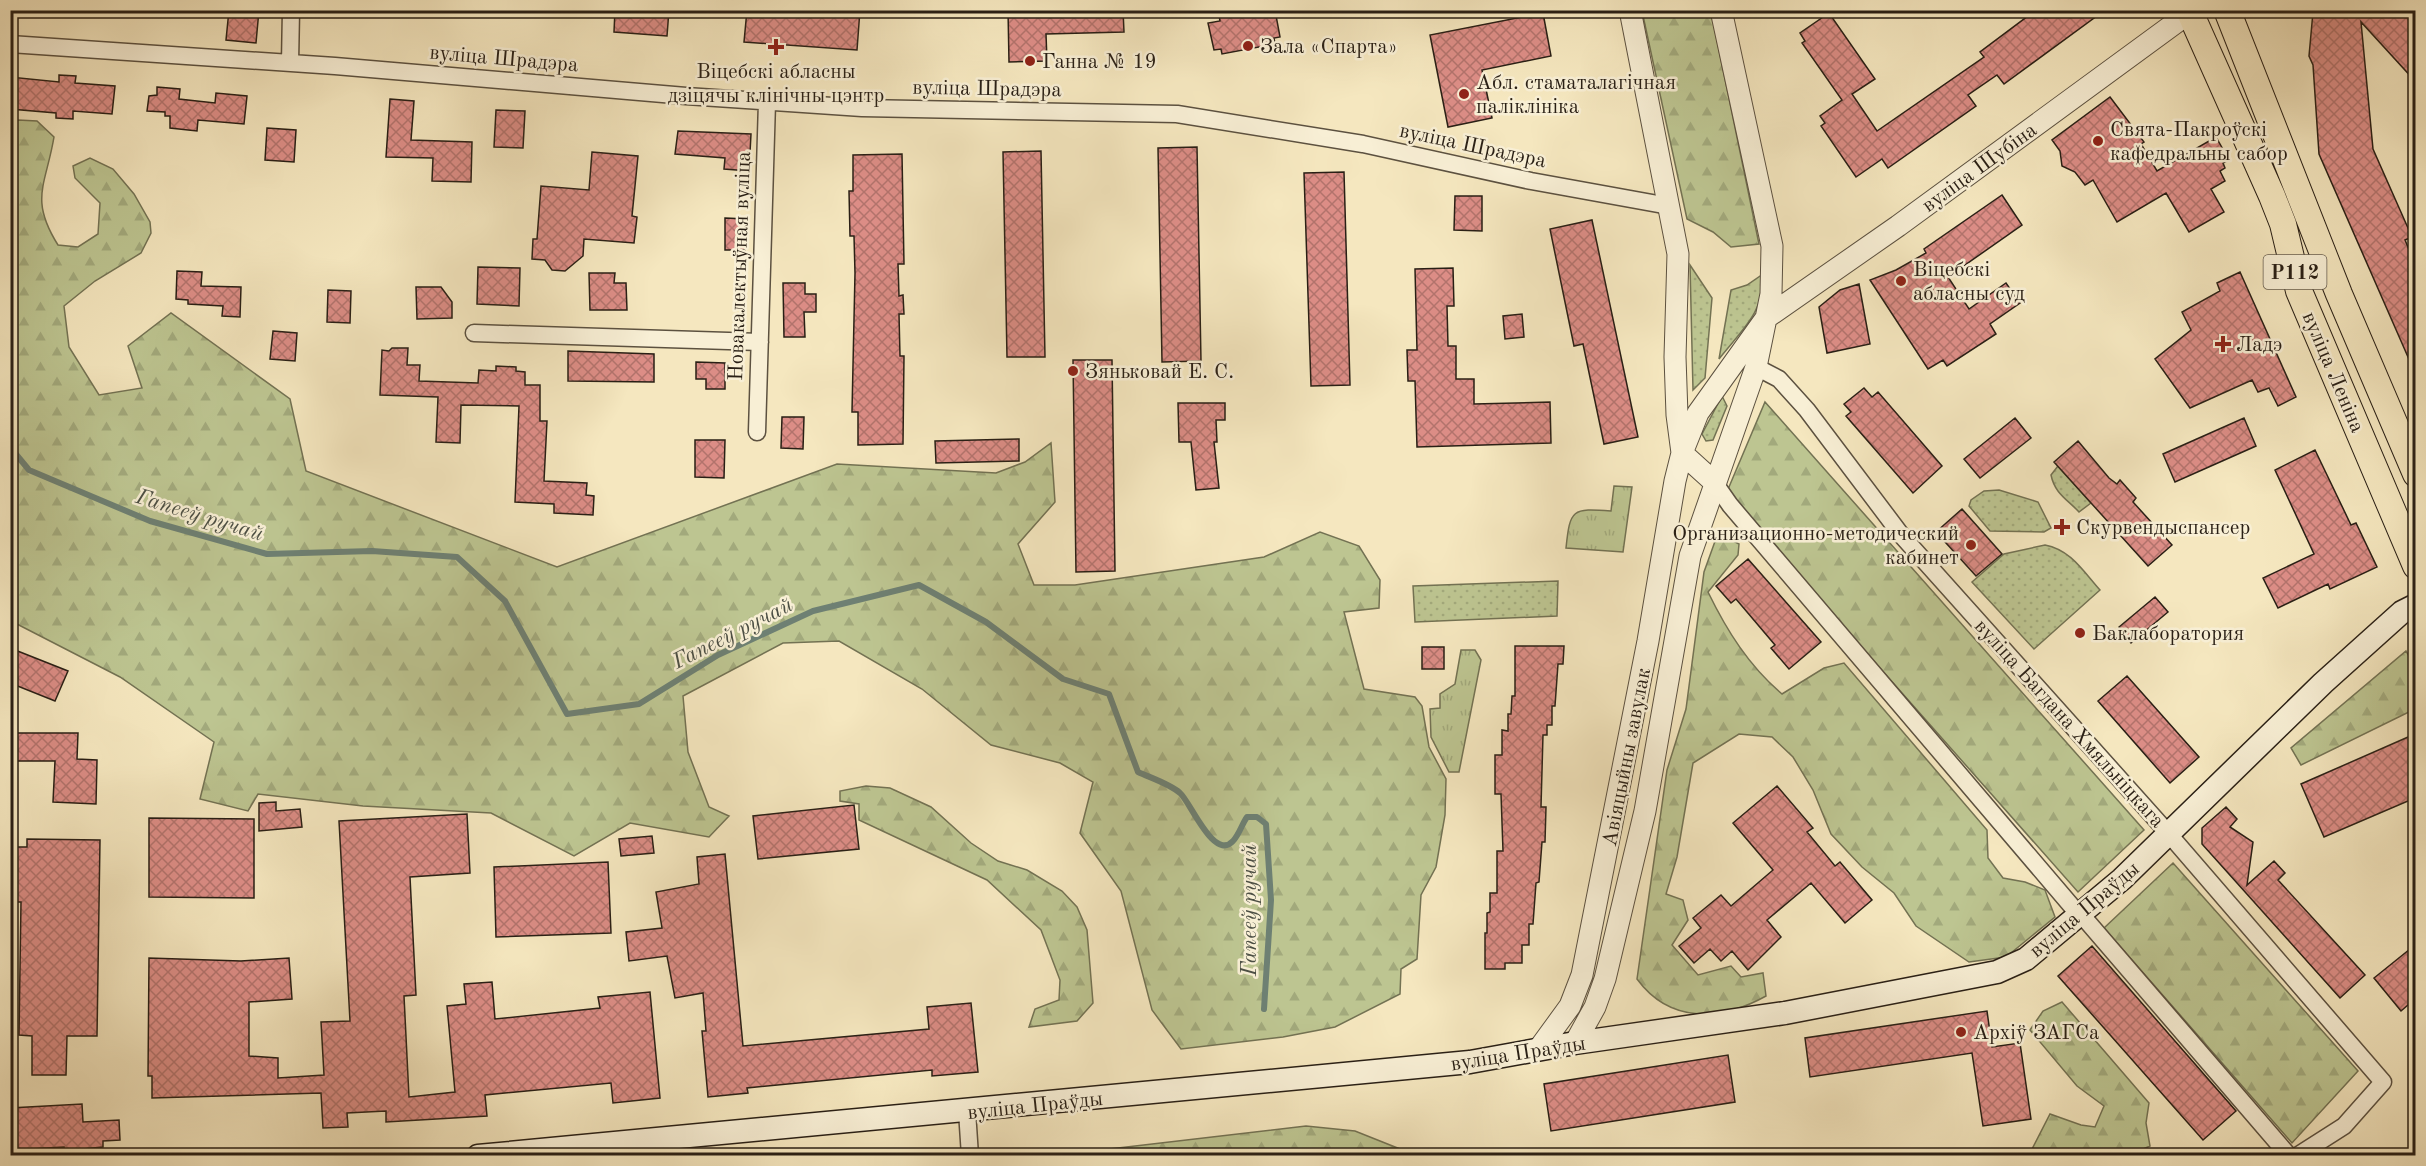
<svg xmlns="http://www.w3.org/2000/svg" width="2426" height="1166" font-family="'Old Standard TT',serif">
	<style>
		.grass { fill: url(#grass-dots); stroke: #737253; stroke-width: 1.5 }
		.forest { fill: url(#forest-firs); stroke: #737253; stroke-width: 1.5 }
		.park { fill: url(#park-tufts); stroke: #737253; stroke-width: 1.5 }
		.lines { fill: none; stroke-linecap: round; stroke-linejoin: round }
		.stream { stroke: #6e8073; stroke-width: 6 }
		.building { fill: url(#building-cross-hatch); stroke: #291f15; stroke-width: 1.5 }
		.minor-casing { stroke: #5c5140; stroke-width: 19 }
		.tertiary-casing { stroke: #5c5140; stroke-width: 23 }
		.secondary-casing { stroke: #291f15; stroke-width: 25 }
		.primary-casing { stroke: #291f15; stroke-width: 28 }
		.minor { stroke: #f8efd5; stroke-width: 16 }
		.tertiary { stroke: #f8efd5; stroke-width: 21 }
		.secondary { stroke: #f8efd5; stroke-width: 22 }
		.primary { stroke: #f5e7bf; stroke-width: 26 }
		.poi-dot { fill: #8f2418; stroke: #f8efd5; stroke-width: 2 }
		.labels { text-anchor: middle; stroke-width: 5; stroke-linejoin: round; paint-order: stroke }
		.shield { fill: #f8efd5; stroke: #675d4f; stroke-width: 1.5 }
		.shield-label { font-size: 20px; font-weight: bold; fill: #291f15 }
		.poi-label { font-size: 21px; fill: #291f15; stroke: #f8efd5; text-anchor: start }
		.street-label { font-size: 21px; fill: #291f15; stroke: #f8efd5 }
		.water-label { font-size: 22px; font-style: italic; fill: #4c4f44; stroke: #f8efd5 }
	</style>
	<defs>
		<pattern id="grass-dots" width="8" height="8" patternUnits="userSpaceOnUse" patternTransform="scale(1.5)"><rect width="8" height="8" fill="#bdc591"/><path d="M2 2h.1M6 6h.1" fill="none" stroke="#a2a97c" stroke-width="1.8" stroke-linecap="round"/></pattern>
		<pattern id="forest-firs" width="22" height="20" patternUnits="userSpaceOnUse" patternTransform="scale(1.5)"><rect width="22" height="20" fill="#bdc591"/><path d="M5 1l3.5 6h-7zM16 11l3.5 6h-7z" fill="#a2a97c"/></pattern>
		<pattern id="park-tufts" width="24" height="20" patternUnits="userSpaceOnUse" patternTransform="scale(1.5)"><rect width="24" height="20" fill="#bdc591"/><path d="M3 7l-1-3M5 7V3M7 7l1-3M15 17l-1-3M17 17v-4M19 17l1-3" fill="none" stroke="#a2a97c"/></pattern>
		<pattern id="building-cross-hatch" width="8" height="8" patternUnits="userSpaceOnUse" patternTransform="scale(1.5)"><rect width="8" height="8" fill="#dc8d86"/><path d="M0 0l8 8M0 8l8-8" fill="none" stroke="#b2736c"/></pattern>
	</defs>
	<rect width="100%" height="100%" fill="#f5e7bf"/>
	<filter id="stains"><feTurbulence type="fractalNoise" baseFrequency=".00333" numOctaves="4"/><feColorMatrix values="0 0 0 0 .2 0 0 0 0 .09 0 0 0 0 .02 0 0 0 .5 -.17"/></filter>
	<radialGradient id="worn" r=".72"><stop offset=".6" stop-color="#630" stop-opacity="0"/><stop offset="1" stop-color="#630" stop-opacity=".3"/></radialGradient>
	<path class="grass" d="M1690,265l22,33 -7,80 -12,12z
		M1763,274c3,37 -23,58 -44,85l12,-69 16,-5z
		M1722,396l5,10 -14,34 -7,1 -4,-7z
		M2058,466l33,37 -12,9c-12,-13 -24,-18 -28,-37z
		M1999,490l39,12 13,26 -7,4 -54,-1 -21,-25 2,-6 13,-9z
		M2045,545c26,5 38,26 55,45l-66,59 -62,-67 32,-28z
		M1558,581l-1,35 -142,6 -2,-36z"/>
	<path class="forest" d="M1642,11h69l48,233 -28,3 -18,-15 -26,-13z
		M18,120l19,1 17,16c-8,48 -25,62 4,108l20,2 20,-13 2,-31 -25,-25 -2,-12 17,-8 23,11 21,25 16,28 1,11 -10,20 -46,28 -31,25 5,41 30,48 43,-7 -14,-42 43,-33 119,86 16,72 251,96 280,-103 159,9 29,-11 26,-19 4,59 -37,42 16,41h41l189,-28 56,-25 39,14 21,34 -1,28 -35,4 20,77 51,8 7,9 7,41 17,32 -1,36 -9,52 -15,28 -4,64 -16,10 -1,25 -65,33 -52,10 -102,12 -29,-39 -31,-119 -41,-58 13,-51 -33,-19 -69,-18 -69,-56 -83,-48 -56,2 -100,53 5,56 21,55 20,9 -20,21 -79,-14 -56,33 -83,-43 -128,-7 -105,-12 -10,17 -48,-12 14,-57 -94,-65 -109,-56 -1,-496z
		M1765,402l379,428 -66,62 -352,-398z
		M1718,533l21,11 -1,11 -30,37c19,39 41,74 74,102l42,-26 20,-5 143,167 1,28 15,20 22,4 20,8 10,27 -49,40 -37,5 -53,-36 -22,-33 -32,-26 -31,-33 -18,-44 -20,-33 -21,-20 -33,-3 -46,29 -16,94 -11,37 17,6 5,20 -16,25 26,30 33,-9 10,11 22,-4 3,23c-45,25 -96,28 -129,-17l30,-209 19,-61 18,-137z
		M2406,651l9,16v42l-114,56 -10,-17z
		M866,786l24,2 41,19 40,36 27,18 29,9 35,21 15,16 10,23 6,73 -16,18 -48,6 6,-18 24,-9 1,-20 -19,-50 -54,-50 -128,-60v-16l-19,-3v-10z
		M2173,863l185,208 -66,72 -188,-215z
		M2062,1002l87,101 -3,20 4,23 -20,9h-101l21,-41 31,11 14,2 9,-21 -27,-20 -47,-56 13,-19z
		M1306,1126l49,5 50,20 4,4h-351z"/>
	<path class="park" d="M1614,486l18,1 -9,65 -57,-4c4,-39 6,-40 45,-37z
		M1461,650h14l6,10 -22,112h-10l-18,-35 -1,-28 10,-1v-14l15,-10z"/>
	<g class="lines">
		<path class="stream" d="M10,447l19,23 121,51 117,33 105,-3 85,6 48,44 62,113 72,-10 79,-49 95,-44 106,-26 67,37 77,57 46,15 29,78c13,6 32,12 42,21 10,8 34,69 53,48 6,-6 9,-17 14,-24h10l9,7 5,76 -7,109"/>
	</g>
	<path class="building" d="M229,10h30l-3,33 -30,-3z
		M615,10h54l-2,26 -53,-4z
		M747,10h113l-3,40 -113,-8z
		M1008,10h115l1,22 -78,2 1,27 -38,1z
		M1218,10h57l5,27 -6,1 1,6 -53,10 -1,-5 -7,1 -6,-27 12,-2z
		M2036,10h69l-101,74 -7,-9 -29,20 8,11 -88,62 -6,-9 -26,18 -35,-51 4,-3 -5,-7 22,-16 -40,-57 3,-2 -5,-8 29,-20 46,66 -23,15 25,37 107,-74 -4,-5z
		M2367,10h48v71l-54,-59 12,127 39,88 -7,3 10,24v109l-96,-219 -6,-89 -4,-9 4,-44 55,2z
		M1543,13l8,43 -69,14 10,48 -44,9 -18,-92z
		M59,75l17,1 -1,7 40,3 -3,28 -39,-3v8l-17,-1v-5l-46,-4v-32l49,5z
		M157,87l23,2 -1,10 36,4 1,-10 31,3 -3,28 -46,-4 -1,11 -27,-3v-12h-5v-4l-18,-1 2,-15 8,-1z
		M2110,97l34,45 -3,2 16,27 59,-34 13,23 -6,3 2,5 -5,3 5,10 -14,8 13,23 -35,20 -23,-39 -49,29 -24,-42 -8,5 -10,-13 -13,-6 -2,-15 -8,-11z
		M390,99l24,2 -3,39 61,2 -1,40 -39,-1 1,-23 -47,-1z
		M496,110l29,1 -2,37 -29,-1z
		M267,128l29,2 -2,32 -29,-2z
		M678,131l73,3 -2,37 -25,-2 1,-11 -50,-4z
		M1197,147l4,214 -39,1 -4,-214z
		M1041,151l4,206h-38l-4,-205z
		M592,152l46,4 -6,60 5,1 -3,26 -50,-4 -1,17 -18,15 -13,-1 -7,-10 -13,-1 1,-20h4l4,-53 48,4z
		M902,154l2,110h-6l1,32 4,-1 1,19h-5l1,42h4l-1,88 -45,1v-33h-6l3,-139 -1,-37h-4l-1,-45h4v-36z
		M1344,172l6,213 -39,1 -7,-213z
		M2002,195l20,30 -74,52 21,32 37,-26 14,20 -30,21 6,10 -49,32 -4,-6 -15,9 -58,-89 26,-10 30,-17 -2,-4z
		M1455,196h27v35l-28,-1z
		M725,218l21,1 -1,31h-20z
		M1592,220l46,217 -34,7 -21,-100 -9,2 -24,-117z
		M478,267l42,1 -1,38 -42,-2z
		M1453,268l1,38h-7l1,40h8v33h18v25l76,-2 1,41 -134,4 -2,-66h-7l-1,-31h10l-2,-81z
		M177,271l25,1 -1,14 40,1 -1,30 -18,-1 1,-10 -35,-2v-4l-12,-1z
		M2240,272l56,125 -18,9 -9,-18 -11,4 -6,-12 -62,28 -35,-49 36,-29 -9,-18 38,-21 -3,-8z
		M589,273h26l-1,10h12l1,27h-37z
		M783,283h22v11h11v18h-12l1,25h-21z
		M1859,284l11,60 -43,9 -8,-46 21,-17z
		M416,287h25l11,15v16l-35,1z
		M328,290l23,1 -1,32 -23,-1z
		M1522,314l2,23 -19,2 -2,-23z
		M273,331l24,2 -2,28 -25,-2z
		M392,348h16l-1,17h13l-1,16 59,2 1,-13 17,1v-5l20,1v4l9,1v13h15v36h7l-3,60 43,2 -1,12 8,1 -1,19 -39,-2v-9l-39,-2 4,-96 -58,-1 -1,38 -24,-1 2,-45 -58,-2 2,-45 7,1z
		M568,351l86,3v28l-86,-1z
		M1073,360h39l3,211 -39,1z
		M696,362l29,1v26h-19v-10h-10z
		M1864,388l8,9 6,-5 64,74 -29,27 -67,-77 5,-4 -7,-8z
		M1178,403h47v17h-9l1,22h-3l5,46 -23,2 -5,-48h-12z
		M782,417h22l-1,32 -22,-1z
		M2015,418l16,20 -51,40 -16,-19z
		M2244,418l12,28 -81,36 -12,-28z
		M1019,439v22l-83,2 -1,-22z
		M695,440h30l-1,38 -29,-1z
		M2078,441l31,37 8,6 3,-4 16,18 -3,4 39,43 -24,21 -94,-104z
		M2315,450l36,75 5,-2 21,44 -47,22 -2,-5 -50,24 -15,-30 51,-24 -39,-84z
		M1962,509l40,45 -26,22 -40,-44z
		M1748,559l73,83 -32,27 -18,-21 4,-3 -39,-46 -5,4 -15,-17z
		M2155,597l13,15 -37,31 -12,-16z
		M1515,646h49l-1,18h-5l-3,42h-3v19h-5v10h-4l-2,72h5l-1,35h-3l-3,40 -3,1 -3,41h-4v21h-7v18h-17v6h-20v-36h2v-20l3,-1v-19h7v-42h6l-2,-57h-6v-39h7v-25l6,1v-17h3l1,-18h3z
		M1422,647h22v22h-22z
		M10,648l58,23 -13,30 -45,-18z
		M2127,676l72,81 -29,26 -72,-82z
		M10,733h68l-1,26 20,1 -1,44 -43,-2 2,-41h-45z
		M2415,734v64l-91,39 -23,-53z
		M1777,786l36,42 -6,4 28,34 5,-4 32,38 -27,23 -34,-40 -44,37 14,17 -33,33 -16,-19 -11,10 -11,-12 -16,14 -15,-17 22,-18 -8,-10 28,-23 10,11 42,-36 -40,-47z
		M276,802v9l24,-2 2,18 -43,4v-28z
		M854,805l5,44 -101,10 -5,-43z
		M2226,807l11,12 -7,8 23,15 -6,43 27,-24 11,12 -7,7 87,95 -25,23 -138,-154v-16z
		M467,814l3,59 -60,4 6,118 -12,1 5,101 46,-5 -8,-86 19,-2 -2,-20 28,-2 3,37 105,-11 -2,-11 52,-5 10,106 -47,5 -2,-20 -126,12 2,21 -101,6v-11l-39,2 1,14 -25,1 -2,-35 -169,5v-22h-4l1,-118 92,3 48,-3 3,41 -43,3v54l29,2v20l46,-3 -3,-53 29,-1 -11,-200z
		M149,818l105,1v79l-105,-1z
		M652,836l2,17 -33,3 -2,-17z
		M27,839l73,1 -3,196h-30l-1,39h-34v-39l-13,-1 2,-133h-7l1,-55h12z
		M725,854l18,192 186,-17 -2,-22 44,-4 7,69 -46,4v-6l-185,18 1,5 -40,4 -6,-66h4l-3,-38 -28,5 -8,-42 -38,5 -3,-29 36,-4 -6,-36 43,-8 -2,-27z
		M608,862l3,71 -115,4 -2,-70z
		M2415,945v54l-14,12 -27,-33z
		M2092,946l144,165 -33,29 -145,-164z
		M1987,1011l5,36 28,-4 11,76 -48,7 -11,-73 -162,24 -5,-39z
		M1728,1055l7,47 -184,29 -7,-47z
		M82,1104l1,18 36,-2 1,20 -17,1v6l-20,2v5l-18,1 -1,-8 -54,3v-42z"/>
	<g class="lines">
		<defs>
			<path id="minor" d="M10,44l325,22 351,30 176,12 315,6 186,30 168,37 138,25
				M290,63l1,-53
				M474,333l286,9
				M1756,367l23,12 28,31 95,126 266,297 215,249 -39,44 -47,30
				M757,432l10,-330
				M1714,482l16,23 350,411 6,4 203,236
				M967,1111l3,45"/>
			<path id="tertiary" d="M1630,10l48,244 -3,103 2,58 5,38 32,29
				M1575,1043l20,-36 10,-28 40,-168 45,-255 66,-189 15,-73 1,-48 -51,-236
				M1538,1050l32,-44 12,-31 66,-334 27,-160 7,-28 16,-40 68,-95 132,-92 295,-216"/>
			<path id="secondary" d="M478,1156l992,-94 105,-19 210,-30 212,-41 29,-13 96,-80 201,-196 79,-71 14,-7"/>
			<path id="primary" d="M2189,10l83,186 11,28 16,67 117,275
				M2227,10l112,284 77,180"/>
		</defs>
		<use href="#minor" class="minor-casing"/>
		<use href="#tertiary" class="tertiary-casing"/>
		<use href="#secondary" class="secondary-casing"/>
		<use href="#primary" class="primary-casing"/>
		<use href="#minor" class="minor"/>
		<use href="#tertiary" class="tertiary"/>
		<use href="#secondary" class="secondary"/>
		<use href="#primary" class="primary"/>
	</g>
	<g class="poi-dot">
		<circle cx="1248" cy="46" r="6"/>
		<path d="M773 38h6v6h6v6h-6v6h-6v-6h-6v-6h6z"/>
		<circle cx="1030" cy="61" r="6"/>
		<circle cx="1464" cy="94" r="6"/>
		<circle cx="2098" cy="141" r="6"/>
		<circle cx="1901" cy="281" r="6"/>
		<path d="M2220 335h6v6h6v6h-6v6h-6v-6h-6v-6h6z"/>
		<circle cx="1073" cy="371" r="6"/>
		<path d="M2059 518h6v6h6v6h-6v6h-6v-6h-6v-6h6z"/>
		<circle cx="1971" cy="545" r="6"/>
		<circle cx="2080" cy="633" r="6"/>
		<circle cx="1961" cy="1032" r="6"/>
	</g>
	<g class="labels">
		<rect class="shield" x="2263.5" y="255" width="63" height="34" rx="4.5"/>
		<g class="shield-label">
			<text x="2295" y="279">Р112</text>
		</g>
		<g class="poi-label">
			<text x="1260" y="53">Зала «Спарта»</text>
			<text x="1042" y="68">Ганна № 19</text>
			<text x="776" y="78" text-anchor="middle">Віцебскі абласны<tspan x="776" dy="24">дзіцячы клінічны цэнтр</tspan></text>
			<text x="1476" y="89">Абл. стаматалагічная<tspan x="1476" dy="24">паліклініка</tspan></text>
			<text x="2110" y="136">Свята-Пакроўскі<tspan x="2110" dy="24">кафедральны сабор</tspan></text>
			<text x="1913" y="276">Віцебскі<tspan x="1913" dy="24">абласны суд</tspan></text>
			<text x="2236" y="351">Ладэ</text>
			<text x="1085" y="378">Зяньковай Е. С.</text>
			<text x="2076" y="534">Скурвендыспансер</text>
			<text x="1959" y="540" text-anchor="end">Организационно-методический<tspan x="1959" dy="24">кабинет</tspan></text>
			<text x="2092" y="640">Баклаборатория</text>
			<text x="1973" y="1039">Архіў ЗАГСа</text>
		</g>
		<g class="street-label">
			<text transform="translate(504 58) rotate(5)" y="7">вуліца Шрадэра</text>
			<text transform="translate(987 88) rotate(1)" y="7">вуліца Шрадэра</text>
			<text transform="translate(1473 145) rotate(12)" y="7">вуліца Шрадэра</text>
			<text transform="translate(1979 167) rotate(-36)" y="7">вуліца Шубіна</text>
			<text transform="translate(739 266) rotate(-88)" y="7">Новакалектыўная вуліца</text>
			<text transform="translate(2334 372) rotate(67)" y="7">вуліца Леніна</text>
			<text transform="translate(2070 723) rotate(48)" y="7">вуліца Багдана Хмяльніцкага</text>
			<text transform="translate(1626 757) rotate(-79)" y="7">Авіяцыйны завулак</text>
			<text transform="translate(2084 909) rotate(-40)" y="7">вуліца Праўды</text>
			<text transform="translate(1518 1053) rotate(-9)" y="7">вуліца Праўды</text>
			<text transform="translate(1035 1105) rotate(-6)" y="7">вуліца Праўды</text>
		</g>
		<g class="water-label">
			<text transform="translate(200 514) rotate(17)" y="8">Гапееў ручай</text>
			<text transform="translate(732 632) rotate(-27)" y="8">Гапееў ручай</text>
			<text transform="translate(1248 910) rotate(-90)" y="8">Гапееў ручай</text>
		</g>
	</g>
	<rect width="2426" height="1166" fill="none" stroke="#f5e7bf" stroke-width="36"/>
	<rect x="12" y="12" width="2402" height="1142" fill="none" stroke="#291f15" stroke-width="3"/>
	<rect x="18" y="18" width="2390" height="1130" fill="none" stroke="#291f15" stroke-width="1.5"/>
	<rect width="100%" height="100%" filter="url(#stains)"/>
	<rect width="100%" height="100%" fill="url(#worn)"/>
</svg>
